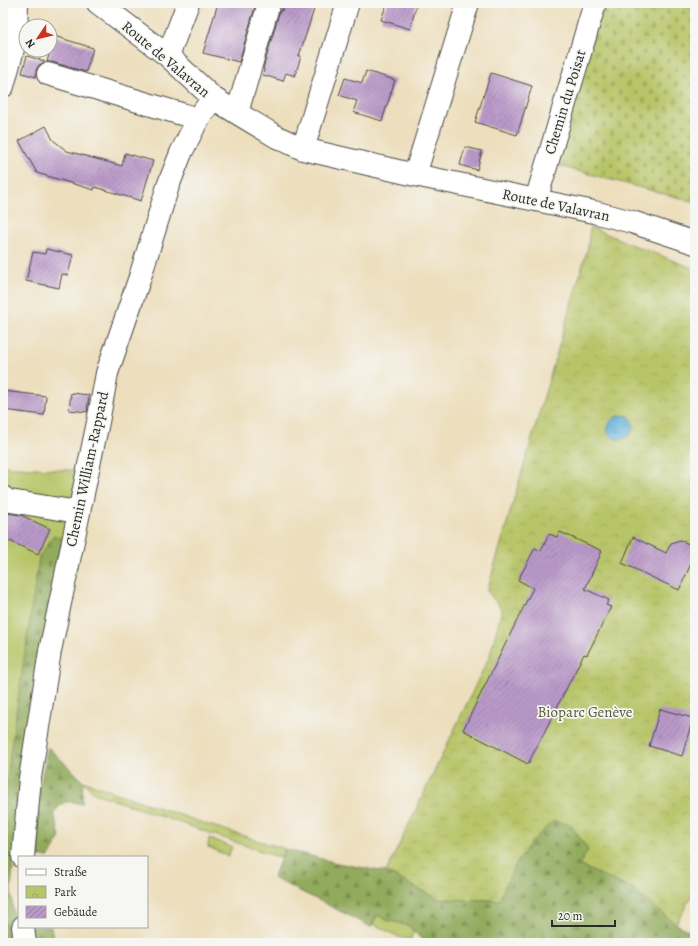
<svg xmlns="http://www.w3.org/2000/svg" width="698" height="946" font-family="Alegreya,serif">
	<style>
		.grass { fill: url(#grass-tufts); stroke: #717849 }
		.forest { fill: url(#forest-firs); stroke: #5e6a44 }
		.cemetery { fill: url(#cemetery-stones); stroke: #717849 }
		.park { fill: url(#park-crowns); stroke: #717849 }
		.garden { fill: #b7c567; stroke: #717849 }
		.water { fill: url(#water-ripples); stroke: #436d80 }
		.building { fill: url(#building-hatch) }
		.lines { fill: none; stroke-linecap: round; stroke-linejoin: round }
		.minor-casing { stroke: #484641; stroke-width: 24 }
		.minor { stroke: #fff; stroke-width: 22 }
		.labels { text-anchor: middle; stroke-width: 3.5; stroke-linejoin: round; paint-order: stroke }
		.street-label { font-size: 15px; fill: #2b2b2b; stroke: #f6f6f2 }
		.park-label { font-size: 15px; fill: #55593d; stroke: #f6f6f2 }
	</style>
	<defs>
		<pattern id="grass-tufts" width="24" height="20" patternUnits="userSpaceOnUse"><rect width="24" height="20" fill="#b7c567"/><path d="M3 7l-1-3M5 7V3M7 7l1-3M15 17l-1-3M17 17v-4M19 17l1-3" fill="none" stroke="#9ea95a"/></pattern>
		<pattern id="forest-firs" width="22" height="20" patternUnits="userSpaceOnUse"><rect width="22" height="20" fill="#91aa5c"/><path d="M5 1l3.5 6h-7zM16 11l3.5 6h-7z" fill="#778b4c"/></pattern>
		<pattern id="cemetery-stones" width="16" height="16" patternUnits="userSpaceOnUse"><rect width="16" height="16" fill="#b7c567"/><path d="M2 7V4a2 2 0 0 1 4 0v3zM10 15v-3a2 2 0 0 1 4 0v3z" fill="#9ea95a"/></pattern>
		<pattern id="park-crowns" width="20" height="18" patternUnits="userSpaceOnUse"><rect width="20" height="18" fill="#b7c567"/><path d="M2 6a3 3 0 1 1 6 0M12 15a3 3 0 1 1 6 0" fill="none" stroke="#9ea95a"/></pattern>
		<pattern id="water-ripples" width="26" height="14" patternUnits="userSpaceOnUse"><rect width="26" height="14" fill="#5bafd6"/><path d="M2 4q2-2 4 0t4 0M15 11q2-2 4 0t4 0" fill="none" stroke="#4b8fae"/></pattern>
		<pattern id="building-hatch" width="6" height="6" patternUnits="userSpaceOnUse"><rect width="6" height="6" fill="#ba99c9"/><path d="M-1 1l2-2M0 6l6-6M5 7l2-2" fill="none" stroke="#977da3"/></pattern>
	</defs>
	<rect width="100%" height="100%" fill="#f6f6f2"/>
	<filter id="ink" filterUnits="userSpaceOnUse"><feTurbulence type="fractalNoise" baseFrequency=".025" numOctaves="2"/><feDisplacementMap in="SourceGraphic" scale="8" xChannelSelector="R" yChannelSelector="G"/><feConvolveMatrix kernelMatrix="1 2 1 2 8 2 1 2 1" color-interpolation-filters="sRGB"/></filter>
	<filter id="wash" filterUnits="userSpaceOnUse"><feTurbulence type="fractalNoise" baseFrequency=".012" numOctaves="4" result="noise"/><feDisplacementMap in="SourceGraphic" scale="16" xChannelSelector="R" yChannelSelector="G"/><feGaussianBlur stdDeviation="0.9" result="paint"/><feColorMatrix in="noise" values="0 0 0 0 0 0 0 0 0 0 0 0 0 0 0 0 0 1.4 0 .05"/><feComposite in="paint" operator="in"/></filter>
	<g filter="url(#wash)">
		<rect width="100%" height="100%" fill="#eddfbe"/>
		<path class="grass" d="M83,781l123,43 79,25 -4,9 -187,-65z"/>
		<path class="forest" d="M54,535l11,5 -40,204 -14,145 5,54h-13v-129l7,-60 29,-197z
			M48,747l35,34 -1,23c-15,-3 -18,-5 -28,9l6,24 -11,20h-17l7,-66z
			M553,820l18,5 17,25 -9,15 53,24 44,35 19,10v9h-268l-5,-3 -13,-14 -23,-6 -9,-5 -6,12 -45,-23 -53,-26 12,-29 52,14 49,9 53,27 60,1 15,-33 18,-26z
			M31,927h20l3,16h-21z"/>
		<path class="cemetery" d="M603,3h73l19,6v193l-140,-37z"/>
		<path class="park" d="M590,227l48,20 57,22v621l-19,34 -44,-35 -53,-24 9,-15 -17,-25 -18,-4 -21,20 -18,26 -15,33 -60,-1 -53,-27 22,-46 82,-171 12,-46 -15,-18 101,-344z"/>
		<path class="garden" d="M3,466l79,5 -17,69 -11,-5 -15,22 -29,197 -7,60z
			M209,838l23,9 -4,9 -20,-9z
			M377,915l9,5 23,6 5,6 -4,8 -11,-3 -26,-13z"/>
		<path class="water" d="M620,415l9,1c4,4 4,7 4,12 -2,14 -21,15 -26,3 2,-9 5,-13 13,-16z"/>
		<g id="blocks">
			<path class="building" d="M218,3h38l-17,59 -36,-9z
				M284,3h32l-17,53h2l-6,20 -9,-3 -3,8 -20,-6 1,-6h-1l17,-59 2,1z
				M387,3h30l-7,26 -29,-9z
				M54,36l39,12 -7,24 -34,-10h-5z
				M27,56l17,5 -1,2 -4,2 -3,5v7l-14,-4z
				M366,71l29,9 -13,41 -29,-9 4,-11 -18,-6 6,-17 17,5z
				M491,73l41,13 -15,49 -42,-13z
				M46,126l7,14 14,11 55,15 3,-13 28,8 -12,40 -46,-14 -1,3 -57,-17 -18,-32z
				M465,147l17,4 -5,19 -17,-5z
				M46,249l27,6 -5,20 -6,-1 -3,14 -33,-7 7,-29 12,2z
				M3,391l43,5 -2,19 -41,-5z
				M71,393l18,2 -2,17 -18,-2z
				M6,513l15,2 29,14 -12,25 -35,-16v-20z
				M560,532l42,19 -17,38 24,11 -3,5 5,2 -24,48 -3,-1 -56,110 -65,-34 70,-142 -15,-8 17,-32 6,3 8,-17 8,3z
				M633,537l33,16 5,-10 9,-3 11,5 4,10 -16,35 -57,-27z
				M660,709l33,9 -11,38 -33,-10z"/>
		</g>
	</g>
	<g filter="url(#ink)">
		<use href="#blocks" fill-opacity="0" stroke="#484641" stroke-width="1"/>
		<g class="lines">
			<defs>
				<path id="minor" d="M98,3l70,53 45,42 24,15 40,24 26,12 112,26 179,37 38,10 63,21
					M168,56l20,-53
					M48,74l150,45
					M3,86l13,-48 1,-35
					M237,113l32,-110
					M303,149l45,-146
					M415,175l53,-172
					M536,200l59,-197
					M3,497l1,3 74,12
					M23,857l7,-79 20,-127 48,-229 9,-49 33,-96 28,-91 13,-33 17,-34 15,-21
					M23,927l2,16"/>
			</defs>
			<use href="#minor" class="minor-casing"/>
			<use href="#minor" class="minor"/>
		</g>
	</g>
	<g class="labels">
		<g class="street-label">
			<text transform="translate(166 59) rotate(40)" y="5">Route de Valavran</text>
			<text transform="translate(565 102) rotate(-73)" y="5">Chemin du Poisat</text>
			<text transform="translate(556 205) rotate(12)" y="5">Route de Valavran</text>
			<text transform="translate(87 469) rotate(-78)" y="5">Chemin William-Rappard</text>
		</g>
		<g class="park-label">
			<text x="585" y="717">Bioparc Genève</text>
		</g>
	</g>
	<rect width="698" height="946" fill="none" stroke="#f6f6f2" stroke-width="16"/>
	<rect x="18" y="856" width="130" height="72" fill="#f6f6f2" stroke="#a5a5a2"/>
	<rect x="26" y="869" width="20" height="6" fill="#ffffff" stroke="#a5a5a2"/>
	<text x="54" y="876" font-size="12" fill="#2b2b2b">Straße</text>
	<rect x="26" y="886" width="20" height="12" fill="url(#park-crowns)" stroke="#a5a5a2"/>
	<text x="54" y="896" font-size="12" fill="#2b2b2b">Park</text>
	<rect x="26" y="906" width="20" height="12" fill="url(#building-hatch)" stroke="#a5a5a2"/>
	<text x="54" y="916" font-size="12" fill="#2b2b2b">Gebäude</text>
	<g transform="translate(38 38) rotate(235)"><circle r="19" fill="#f6f6f2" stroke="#a5a5a2"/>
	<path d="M0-3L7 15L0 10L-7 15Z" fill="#c8321e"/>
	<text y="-6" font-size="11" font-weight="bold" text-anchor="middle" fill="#2b2b2b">N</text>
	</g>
	<path d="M552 920v6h63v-6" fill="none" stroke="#2b2b2b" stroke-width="2"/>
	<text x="558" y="920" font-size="12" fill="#2b2b2b" stroke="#f6f6f2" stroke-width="3" paint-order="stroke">20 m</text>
</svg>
